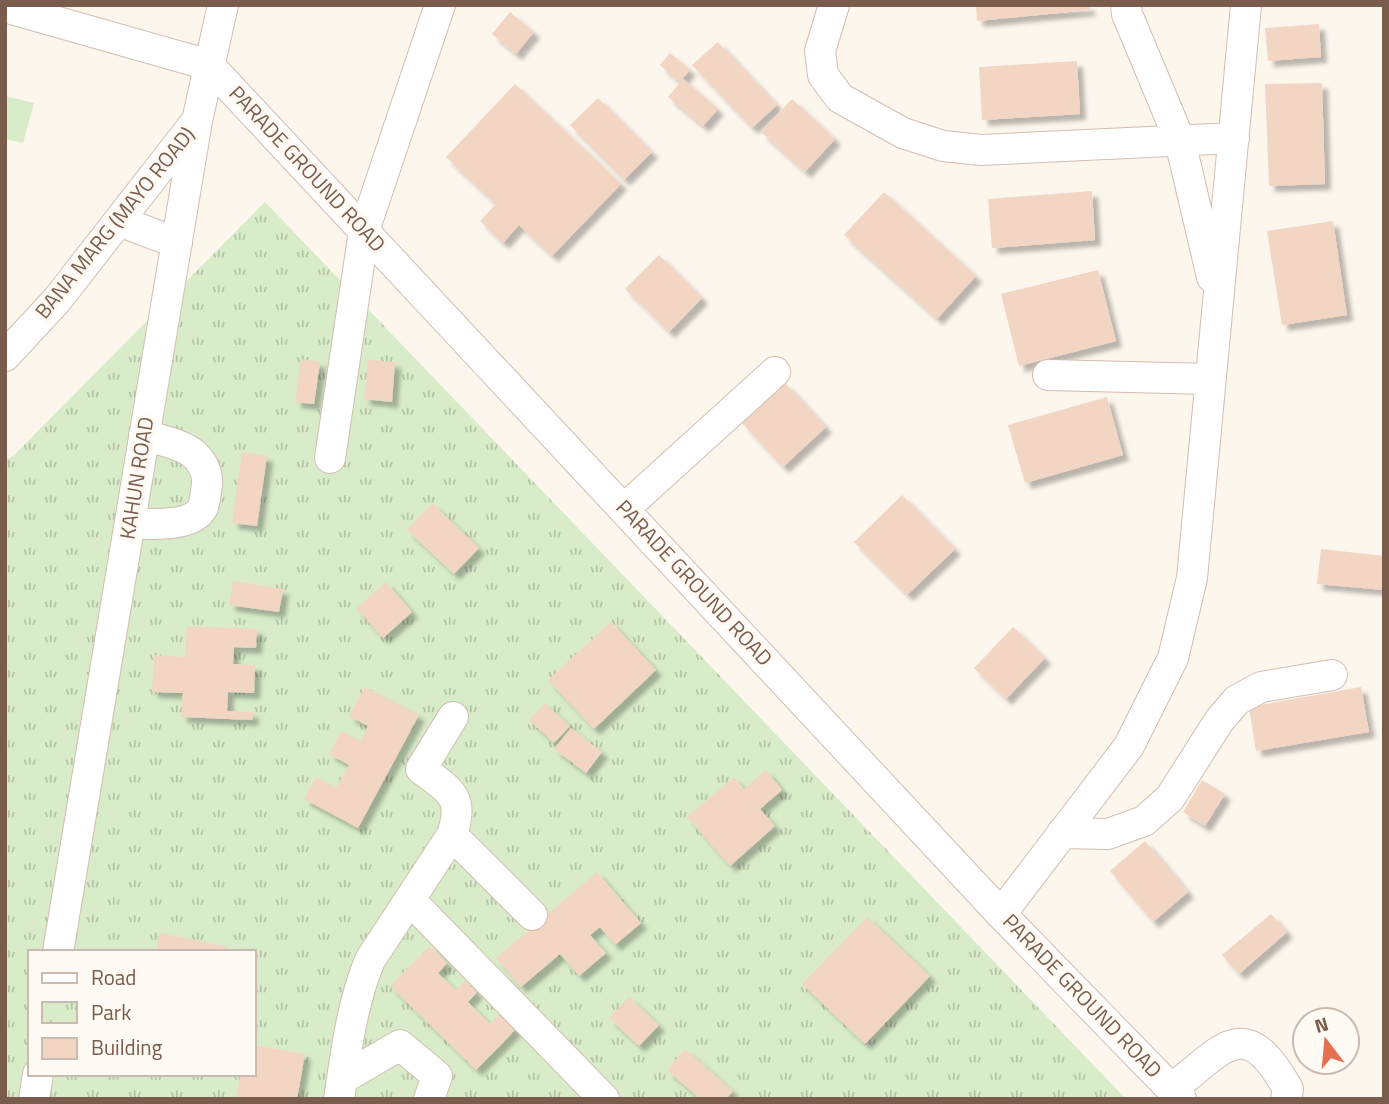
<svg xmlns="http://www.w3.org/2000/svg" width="1389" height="1104" font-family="'Titillium Web',sans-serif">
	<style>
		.park { fill: url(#park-tufts); fill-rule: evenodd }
		.garden { fill: #d8ecc9 }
		.building { fill: #f3d5c3; filter: url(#shadow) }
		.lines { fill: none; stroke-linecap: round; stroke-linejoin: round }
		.minor-casing { stroke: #d1beb0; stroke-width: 32 }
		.minor { stroke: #fff; stroke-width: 30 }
		.labels { text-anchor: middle; stroke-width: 7; stroke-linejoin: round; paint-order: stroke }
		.street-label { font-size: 21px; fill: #7a5c4d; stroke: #fffaf3 }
	</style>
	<defs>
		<pattern id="park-tufts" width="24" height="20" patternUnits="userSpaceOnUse" patternTransform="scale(1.75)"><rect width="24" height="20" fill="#d8ecc9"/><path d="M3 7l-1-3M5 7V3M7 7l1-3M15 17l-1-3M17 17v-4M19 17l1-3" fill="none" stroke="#b4c2a5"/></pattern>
		<filter id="shadow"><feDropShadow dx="6" dy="6" stdDeviation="2" flood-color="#0004"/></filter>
	</defs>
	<rect width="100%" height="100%" fill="#fdf6ec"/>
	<path class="park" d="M265,202l861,897h-1121v-639l8,-4zM30,952h224v122h-224z"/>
	<path class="garden" d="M5,96l29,7 -11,40 -18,-4z"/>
	<path class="building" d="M976,5h113v5l-112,11z
		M510,12l24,20 -18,22 -24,-20z
		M1319,24l2,33 -53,4 -3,-33z
		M718,42l59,63 -25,23 -60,-63z
		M670,53l20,17 -11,12 -19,-17z
		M1077,61l3,53 -98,6 -3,-53z
		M683,79l35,30 -15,17 -35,-29z
		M1322,83l3,101 -56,2 -4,-102z
		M515,84l106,100 -69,72 -33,-31 -16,18 -23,-22 16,-17 -50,-47z
		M598,98l54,54 -28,28 -54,-55z
		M792,99l43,40 -30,33 -44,-40z
		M1092,191l3,49 -103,8 -4,-49z
		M884,192l92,84 -39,43 -93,-84z
		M1333,221l14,94 -65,10 -15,-94z
		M659,255l43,43 -33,34 -44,-43z
		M1098,270l18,71 -97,25 -18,-72z
		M301,359l19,3 -6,42 -19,-2z
		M368,360l27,2 -3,40 -28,-3z
		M785,383l41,44 -43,40 -41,-44z
		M1107,397l16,58 -98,28 -17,-58z
		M242,452l25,4 -10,70 -25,-3z
		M902,495l53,54 -48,46 -53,-53z
		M432,503l47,45 -25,26 -47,-44z
		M1321,549l63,7v34l-67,-6z
		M233,581l50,8 -4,23 -50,-7z
		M386,582l26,30 -29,26 -27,-30z
		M611,622l45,48 -62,59 -46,-49z
		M187,626l70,3 -1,19 -22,-1 -1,17 22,1 -1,28 -26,-1 -1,19 26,1 -1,8 -71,-3 2,-24 -31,-1 2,-37 31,2z
		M1013,627l32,31 -39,41 -32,-31z
		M365,687l54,28 -61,113 -54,-29 12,-22 20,11 13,-23 -20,-11 12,-23 19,10 8,-15 -19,-10z
		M1361,687l8,45 -113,19 -7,-44z
		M545,703l25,23 -16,17 -25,-23z
		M571,728l31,24 -16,21 -32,-24z
		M766,770l16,20 -22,19 15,17 -45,40 -43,-49 47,-40 10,12z
		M1202,780l23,14 -20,32 -22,-14z
		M1145,841l43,51 -35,30 -43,-51z
		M597,872l44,51 -26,22 -15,-18 -10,8 16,18 -27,23 -19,-22 -39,33 -25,-29z
		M1271,914l16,18 -48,42 -17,-19z
		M867,917l63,59 -65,68 -63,-60z
		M160,933l68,14 -1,5h-71z
		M430,946l17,17 -9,10 18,17 9,-9 12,11 -9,10 22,22 10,-10 16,15 -40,41 -86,-84z
		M629,997l30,28 -20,21 -30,-28z
		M254,1045l51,9 -8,45h-61l5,-25h13z
		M685,1049l48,42 -7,8h-26l-33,-29z"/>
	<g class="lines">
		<defs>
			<path id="minor" d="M834,5l-14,46 3,24 17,23 63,35 40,13 38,4 253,-12
				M1126,5l1,9 53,127 32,136
				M5,7l204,58 792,849 180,185
				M119,221l58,22
				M5,356l52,-56 138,-177
				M1048,375l163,4
				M330,458l34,-227 76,-226
				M624,509l151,-137
				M130,523c18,1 63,5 73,-16 2,-6 3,-15 4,-22 1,-13 -5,-25 -16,-33 -13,-9 -32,-12 -47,-17
				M1062,833l46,1 36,-13 26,-23 49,-77 18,-21 24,-13 71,-12
				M452,835l80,80
				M410,900l194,199
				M1001,914l128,-168 44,-88 19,-80 54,-573
				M58,952l139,-831 26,-116
				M342,1079l58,-34 37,31 -8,23
				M1172,1089c52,-41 73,-77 116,0l-2,10
				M34,1099l4,-25
				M339,1099c7,-47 13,-96 31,-139l82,-125c13,-39 -2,-44 -31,-66l32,-52"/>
		</defs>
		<use href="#minor" class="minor-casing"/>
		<use href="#minor" class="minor"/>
	</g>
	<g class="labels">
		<g class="street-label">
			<text transform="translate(307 169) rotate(47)" y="7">PARADE GROUND ROAD</text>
			<text transform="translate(115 223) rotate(-51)" y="7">BANA MARG (MAYO ROAD)</text>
			<text transform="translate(137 478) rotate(-81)" y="7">KAHUN ROAD</text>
			<text transform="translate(694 583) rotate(47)" y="7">PARADE GROUND ROAD</text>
			<text transform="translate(1082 996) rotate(46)" y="7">PARADE GROUND ROAD</text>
		</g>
	</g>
	<rect width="1389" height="1104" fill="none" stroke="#7a5c4d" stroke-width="14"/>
	<rect x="28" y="950" width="228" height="126" fill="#fffaf3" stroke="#cabbb1" stroke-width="2"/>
	<rect x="42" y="973" width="35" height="10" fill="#ffffff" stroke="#cabbb1" stroke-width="2"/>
	<text x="91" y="985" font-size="21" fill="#7a5c4d">Road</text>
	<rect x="42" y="1002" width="35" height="21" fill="url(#park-tufts)" stroke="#cabbb1" stroke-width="2"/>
	<text x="91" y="1020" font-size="21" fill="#7a5c4d">Park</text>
	<rect x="42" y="1038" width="35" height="21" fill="#f3d5c3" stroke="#cabbb1" stroke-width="2"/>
	<text x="91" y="1055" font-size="21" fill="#7a5c4d">Building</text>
	<g transform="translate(1326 1041) rotate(344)"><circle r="33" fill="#fffaf3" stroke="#cabbb1" stroke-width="2"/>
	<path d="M0-5L12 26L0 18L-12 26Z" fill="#e76f51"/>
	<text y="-10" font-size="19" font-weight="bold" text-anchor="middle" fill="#7a5c4d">N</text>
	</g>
</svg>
